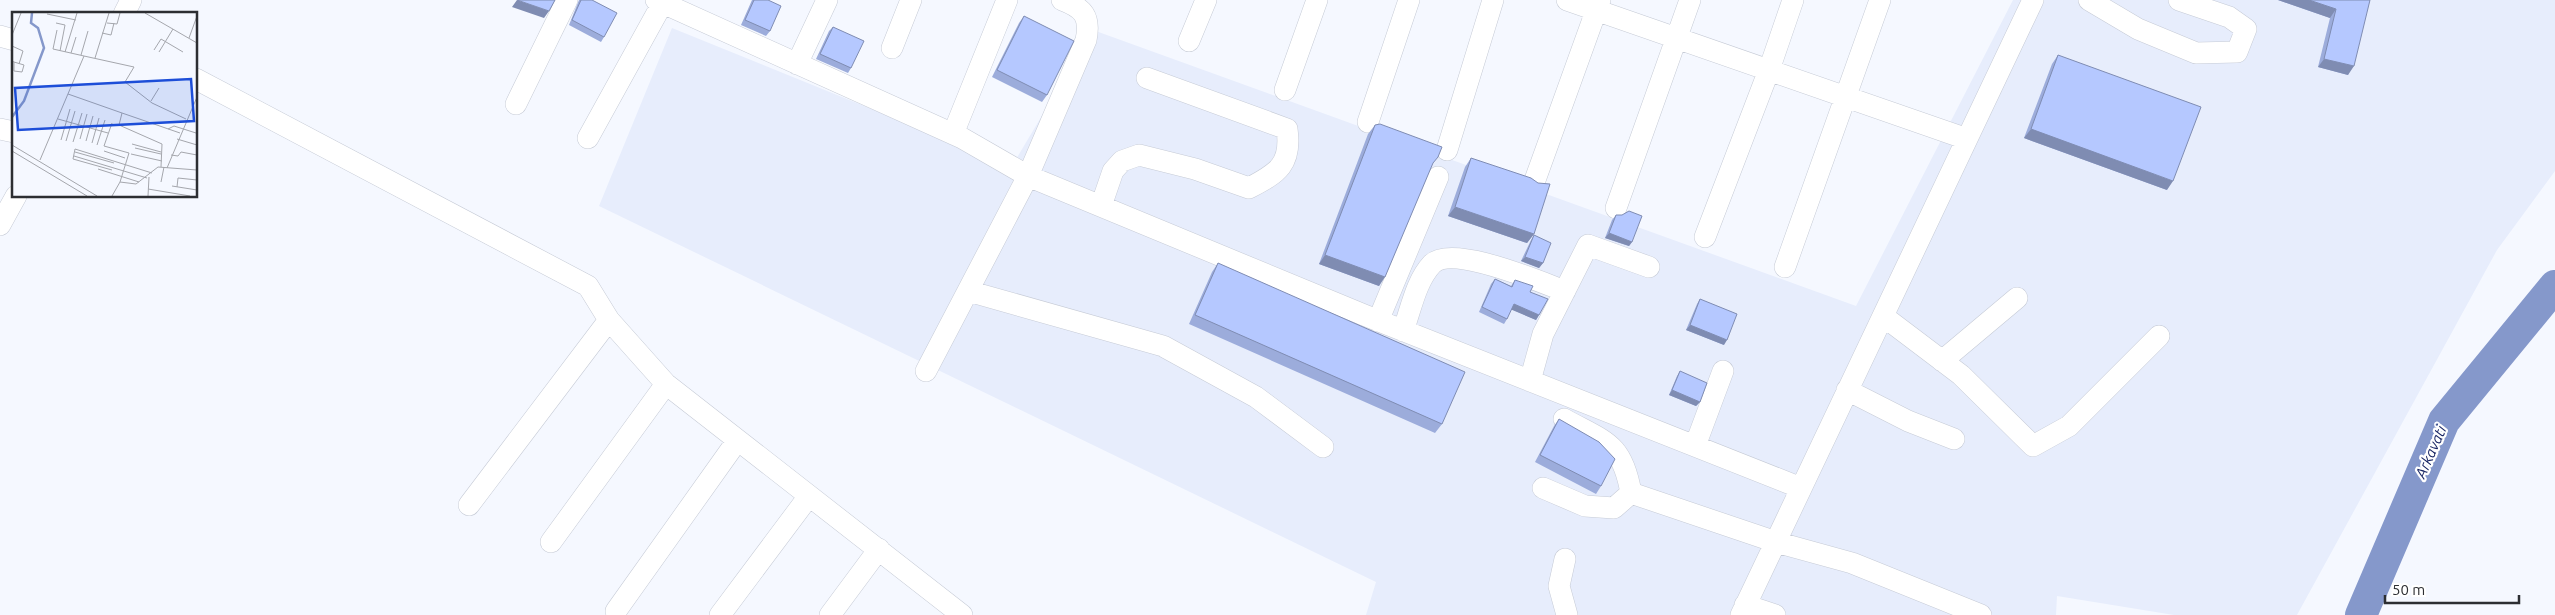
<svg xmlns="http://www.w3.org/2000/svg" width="2555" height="615" font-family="Ubuntu,sans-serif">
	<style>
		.built { fill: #e7edfc }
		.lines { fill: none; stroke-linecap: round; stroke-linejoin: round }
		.river { stroke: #8598cb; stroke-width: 32 }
		.minor-casing { stroke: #c6cbd6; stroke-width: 22 }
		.minor { stroke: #fff; stroke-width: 21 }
		.wall { fill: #9cacdb }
		.shaded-wall { fill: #7f8cb2 }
		.building { fill: #b5c8ff; stroke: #7f8cb2 }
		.labels { text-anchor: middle; stroke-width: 4.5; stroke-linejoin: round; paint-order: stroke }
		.water-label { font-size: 15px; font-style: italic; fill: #182563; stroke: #fff }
		.inset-river { fill: none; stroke: #8598cb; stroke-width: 2.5 }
		.inset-road { fill: none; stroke: #a5a7ad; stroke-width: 1 }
		.view { fill: #1d4ed8; fill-opacity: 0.15; stroke: #1d4ed8; stroke-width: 2.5 }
		.inset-edge { fill: none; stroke: #2c2e32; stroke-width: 2.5 }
	</style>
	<rect width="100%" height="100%" fill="#f5f8ff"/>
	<path class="built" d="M2013,0h542v171l-58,79 -200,365h-123l-117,-19 -1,19h-690l10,-33 -777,-376 73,-178 340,138 81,-136 763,276z"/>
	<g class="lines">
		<path class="river" d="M2361,615l83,-194 111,-135"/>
		<defs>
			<path id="minor" d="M656,0l306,138 66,38 -102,195
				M1062,0c21,8 29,16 24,40l-58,136 336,139 437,173
				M1567,0l400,139
				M2089,0l49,29 58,24 41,-1 9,-23 -17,-12 -50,-17
				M124,14l7,-14
				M0,36l14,4
				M1189,41l17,-41
				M892,48l19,-48
				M797,64l30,-64
				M196,79l392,207 21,34 57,64 296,231
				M1285,90l32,-90
				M516,104l51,-104
				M1368,122l41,-122
				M0,129l14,3
				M953,134l54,-134
				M588,138l74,-134
				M1447,150l46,-150
				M1535,180l65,-180
				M1101,206l12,-35 9,-10 17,-6 56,14 54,19c29,-15 43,-24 38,-59l-140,-51
				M1616,208l74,-208
				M0,225l16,-29
				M1705,237l64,-167 24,-70
				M1785,267l95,-267
				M968,291l195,55 93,51 67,50
				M1883,316l78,59 72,71 36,-20 90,-90
				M1378,321l60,-144
				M1403,331c8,-22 13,-50 29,-67 20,-20 108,18 133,27
				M1942,361l75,-63
				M1530,381l13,-47 45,-89 61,22
				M1847,390l61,31 46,18
				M1695,446l28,-75
				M1543,488l42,18 29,2 17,-15c-9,-51 -26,-51 -67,-74
				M1631,493l145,49 76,21 129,52
				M469,505l140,-185
				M551,542l115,-158
				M1565,559l-6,27 8,29
				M1745,605l30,10
				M616,611l121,-170
				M720,615l89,-119
				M830,615l49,-66
				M1741,615l292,-615"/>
		</defs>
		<use href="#minor" class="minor-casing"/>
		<use href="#minor" class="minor"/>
	</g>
	<path class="wall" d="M579,0h13l12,37 -3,5 -32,-17z
		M752,0h16l2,31 -4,5 -25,-11z
		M2278,0h92l-22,75 -30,-8 12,-49z
		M1024,16l23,79 -5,7 -50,-25 27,-54z
		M833,27l18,41 -3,5 -32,-14 13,-28z
		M2058,55l109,135 -143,-52 28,-74z
		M1375,125l56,42 -52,119 -60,-22 49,-130z
		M1471,158l63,76 -7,9 -79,-27 17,-49z
		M1616,215l16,27 -3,4 -24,-8 7,-18z
		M1534,235l9,28 -4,5 -18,-7 10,-21z
		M1218,263l224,161 -7,9 -246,-109 23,-52z
		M1495,279l16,7 4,-6 15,12 9,23 -3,5 -25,-11 -4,10 -3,5 -25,-12 12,-28z
		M1700,299l24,46 -38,-15 11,-26z
		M1680,371l20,31 -4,4 -27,-11 8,-19z
		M1559,419l42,67 -5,8 -61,-32 19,-36z"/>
	<path class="shaded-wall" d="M517,0l32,11 -5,7 -32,-11z
		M2278,0h31l27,9 -6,9z
		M2324,59l30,7 -6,9 -30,-8z
		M2031,129l142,52 -6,9 -143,-52z
		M1455,207l79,27 -7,9 -79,-27z
		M1609,233l23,9 -3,4 -24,-8z
		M1325,255l60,22 -6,9 -60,-22z
		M1525,257l18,6 -4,5 -18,-7z
		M1514,304l25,11 -3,5 -26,-11z
		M1690,325l37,15 -3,5 -38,-15z
		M1672,390l28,12 -4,4 -27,-11z"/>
	<path class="building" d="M517,0h38l-6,11z
		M581,0h11l25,13 -13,24 -32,-17z
		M754,0h14l13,6 -11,25 -25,-11z
		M2309,0h61l-16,66 -30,-7 12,-50z
		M1024,16l50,25 -27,54 -50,-25z
		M833,27l31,14 -13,27 -31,-14z
		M2058,55l143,52 -28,74 -142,-52z
		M1380,124l62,23 -4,10 -5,6 -48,114 -60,-22 50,-130z
		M1471,158l60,20 7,5 12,1 -16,50 -79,-27z
		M1629,211l13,5 -10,26 -23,-9 7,-18h6z
		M1534,235l17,8 -8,20 -18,-6z
		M1218,263l247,109 -23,52 -247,-109z
		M1495,279l17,8 3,-7 18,6 -3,6 18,7 -9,16 -25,-11 -7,15 -25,-12z
		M1700,299l37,15 -10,26 -37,-15z
		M1680,371l27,12 -7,19 -28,-12z
		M1559,419l40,23 16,17 -14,27 -61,-31z"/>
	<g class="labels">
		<g class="water-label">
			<text transform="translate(2431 452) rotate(-66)" y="5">Arkavati</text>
		</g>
	</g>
	<g transform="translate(12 12)">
		<rect width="185" height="185" fill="#f5f8ff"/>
		<path class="inset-river" d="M0,105l12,-16 20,-53 -6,-20 -7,-5 1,-10"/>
		<path class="inset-road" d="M133,1l52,30M35,2l29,6M44,11l9,2 -5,26M95,11l10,1 3,-11M45,18l-4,19 31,7M90,21l9,2 3,-12M0,23l9,-22M177,26l8,-22M0,34l11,5 -4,13M142,38l7,-11 22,13M53,40l12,-39M147,40l14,-23M59,41l5,-16M69,43l7,-24M83,46l14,-45M0,49l2,1 10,3 -2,7 -8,-1v-9M56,82l54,19 -3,12 43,19 -1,23M139,89l8,-13M110,101l58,20M46,107l50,14M100,111l-8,23 25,7 -9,29M156,117l6,-3 22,7M68,127l7,-25M165,127l20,6M49,128l9,-31M54,129l9,-30M74,129l7,-25M61,130l9,-29M80,131l7,-25M120,132l29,8M0,133l85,51M85,133l8,-25M123,136l26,6M0,139l75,45M92,139l21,7M63,140l39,11M119,142l31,7M159,143l7,1 3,-4 16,3M62,144l73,22M28,148l44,-104 50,11 -9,15 27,21 34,16M155,156l30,-71M86,157l41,13M100,158l-39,-11 2,-10 77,24M149,170l3,-15M160,174l25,4M165,175l1,-9 19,2M136,177l42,7M100,184l8,-14 16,2 22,-17 39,3M136,184l1,-19"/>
		<path class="view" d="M179,67l3,42 -176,9 -3,-42z"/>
		<rect width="185" height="185" class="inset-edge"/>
	</g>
	<path d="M2385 595v8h134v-8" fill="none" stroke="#2c2e32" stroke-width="2.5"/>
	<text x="2392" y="595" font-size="15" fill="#2c2e32" stroke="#ffffff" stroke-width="4" paint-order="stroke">50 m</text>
</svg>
